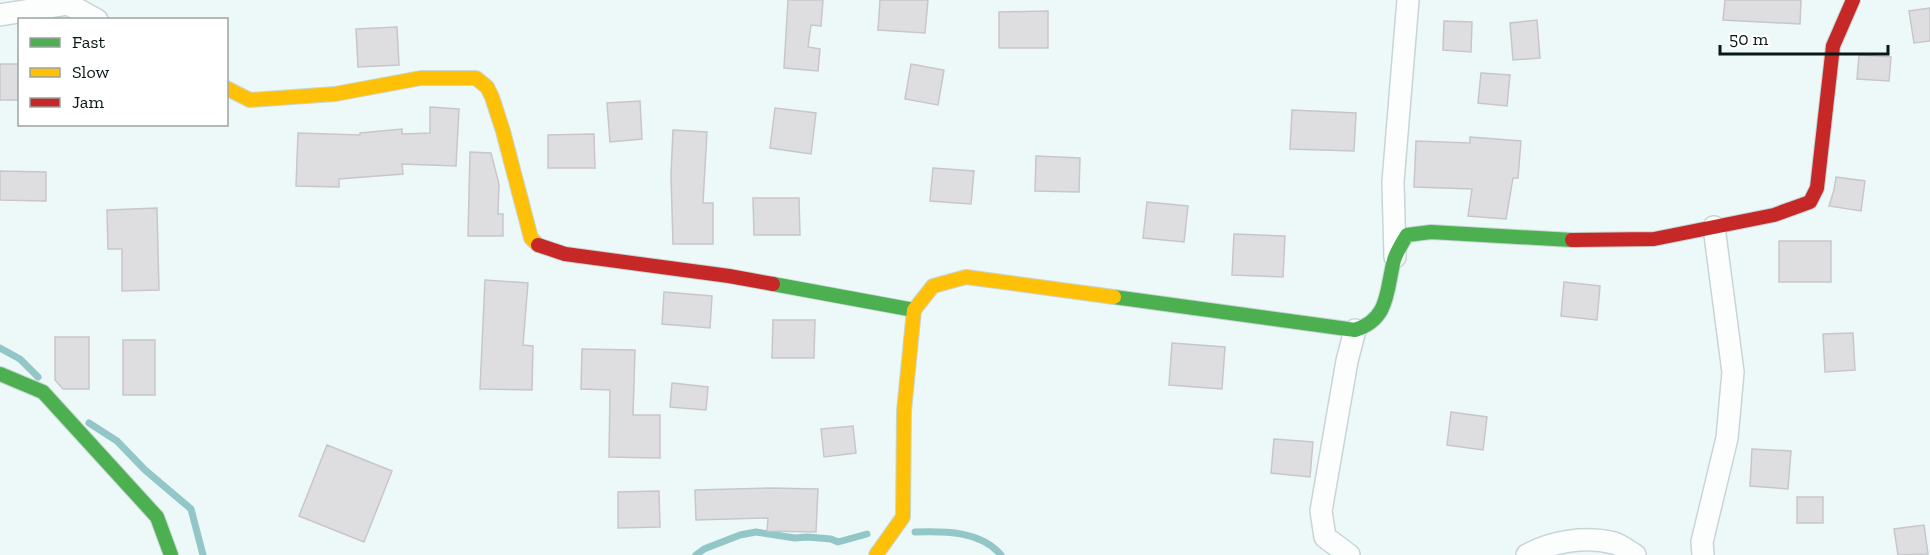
<svg xmlns="http://www.w3.org/2000/svg" width="1930" height="555" font-family="'Zilla Slab',serif">
	<style>
		.lines { fill: none; stroke-linecap: round; stroke-linejoin: round }
		.stream { stroke: #93c7c7; stroke-width: 7 }
		.building { fill: #dedee0; stroke: #c8c6c9; stroke-width: 1.5 }
		.street-casing { stroke: #c8d5d5; stroke-width: 24 }
		.fast-casing { stroke: #c8d5d5; stroke-width: 16 }
		.slow-casing { stroke: #c8d5d5; stroke-width: 16 }
		.jam-casing { stroke: #c8d5d5; stroke-width: 16 }
		.street { stroke: #fcfefe; stroke-width: 21 }
		.fast { stroke: #4caf50; stroke-width: 14 }
		.slow { stroke: #ffc107; stroke-width: 14 }
		.jam { stroke: #c62828; stroke-width: 14 }
	</style>
	<rect width="100%" height="100%" fill="#edf9f9"/>
	<g class="lines">
		<path class="stream" d="M0,348l20,11 18,18
			M89,423l28,18 28,29 46,39 12,46
			M915,532c30,-1 66,-1 86,23
			M696,555l8,-6 36,-14 16,-3 39,6 12,-1 24,2 7,3 29,-8"/>
	</g>
	<path class="building" d="M788,0h35l-2,26 -10,-1 -3,22 12,2 -2,22 -34,-3z
		M880,0h48l-3,33 -47,-3z
		M1725,0h76l-1,24 -77,-4z
		M1930,8v33l-16,2 -5,-32z
		M1048,11v37h-49v-36z
		M1537,20l3,38 -27,2 -3,-37z
		M1444,21l28,1 -1,30 -28,-2z
		M397,27l2,38 -41,2 -2,-38z
		M1859,55l32,2 -2,24 -32,-2z
		M0,64h20v36h-20z
		M911,64l33,6 -6,35 -33,-6z
		M1481,73l29,2 -3,31 -29,-3z
		M640,101l2,38 -32,3 -3,-39z
		M430,107l29,2 -3,57 -54,-2 1,10 -64,5v8l-43,-1 2,-53 62,2v-2l42,-4v5l28,-1z
		M775,108l41,5 -5,41 -41,-6z
		M1292,110l64,3 -2,38 -64,-2z
		M673,130l34,2 -4,71h10v41h-40l-2,-69z
		M594,134l1,34h-47v-33z
		M1470,137l51,4 -3,37h-5l-7,41 -38,-3 4,-27 -58,-2 2,-46 54,2z
		M470,152l21,1 8,31 -1,30h5v22h-35z
		M1036,156l44,2 -1,34 -44,-1z
		M933,168l41,3 -3,33 -41,-3z
		M0,171l46,1v29l-46,-1z
		M1836,177l29,4 -4,30 -32,-5 5,-16z
		M753,198h46l1,37h-46z
		M1147,202l41,4 -4,36 -41,-4z
		M157,208l2,82 -37,1v-42h-14l-1,-39z
		M1234,234l51,2 -2,41 -51,-2z
		M1779,241h52v41h-52z
		M485,280l43,3 -5,62 10,1 -1,44 -52,-1z
		M1564,282l36,4 -3,34 -36,-4z
		M664,292l48,4 -2,32 -48,-4z
		M773,320h42l-1,38h-42z
		M1853,333l2,37 -30,2 -2,-38z
		M55,337h34v52h-26l-8,-9z
		M123,340h32v55h-32z
		M1172,343l53,4 -3,42 -53,-4z
		M582,349l53,1 -2,65h27v43l-51,-1 1,-67 -29,-1z
		M672,383l36,4 -2,23 -36,-3z
		M1451,412l36,5 -4,33 -36,-5z
		M853,426l3,27 -32,4 -3,-28z
		M1274,439l39,3 -3,35 -39,-4z
		M327,445l65,26 -28,71 -65,-26z
		M1752,449l39,2 -3,38 -38,-3z
		M769,488l49,1 -2,43 -49,-1 1,-13 -72,2 -1,-30z
		M659,491l1,36 -42,1v-36z
		M1797,497h26v26h-26z
		M1924,525l4,29 -30,1 -4,-26z"/>
	<g class="lines">
		<defs>
			<path id="street" d="M0,15l68,-11 29,16
				M1395,257l-2,-75 15,-182
				M1349,555l-24,-18 -4,-26 26,-150 8,-31
				M1527,555c25,-14 59,-19 87,-12 7,2 14,8 21,12
				M1703,555l-1,-13 25,-104 6,-66 -19,-145"/>
			<path id="fast" d="M773,284l141,26
				M1114,297l241,33c35,-11 31,-40 39,-70 3,-9 8,-17 13,-25l24,-3 141,8
				M0,374l43,18 114,125 14,38"/>
			<path id="slow" d="M226,88l24,12 85,-6 86,-16h55l11,9 5,10 11,34 28,107 7,7
				M876,555l27,-38 1,-106 10,-101 19,-24 33,-9 148,20"/>
			<path id="jam" d="M1572,240l82,-1 120,-24 36,-13 7,-14 16,-142 20,-46
				M538,245l27,9 164,22 44,8"/>
		</defs>
		<use href="#street" class="street-casing"/>
		<use href="#fast" class="fast-casing"/>
		<use href="#slow" class="slow-casing"/>
		<use href="#jam" class="jam-casing"/>
		<use href="#street" class="street"/>
		<use href="#fast" class="fast"/>
		<use href="#slow" class="slow"/>
		<use href="#jam" class="jam"/>
	</g>
	<rect x="18" y="18" width="210" height="108" fill="#ffffff" stroke="#9ca2a2" stroke-width="1.5"/>
	<rect x="30" y="38" width="30" height="9" fill="#4caf50" stroke="#9ca2a2" stroke-width="1.5"/>
	<text x="72" y="48" font-size="18" fill="#081717">Fast</text>
	<rect x="30" y="68" width="30" height="9" fill="#ffc107" stroke="#9ca2a2" stroke-width="1.5"/>
	<text x="72" y="78" font-size="18" fill="#081717">Slow</text>
	<rect x="30" y="98" width="30" height="9" fill="#c62828" stroke="#9ca2a2" stroke-width="1.5"/>
	<text x="72" y="108" font-size="18" fill="#081717">Jam</text>
	<path d="M1720 45v9h168v-9" fill="none" stroke="#081717" stroke-width="3"/>
	<text x="1729" y="45" font-size="18" fill="#081717" stroke="#ffffff" stroke-width="4.5" paint-order="stroke">50 m</text>
</svg>
